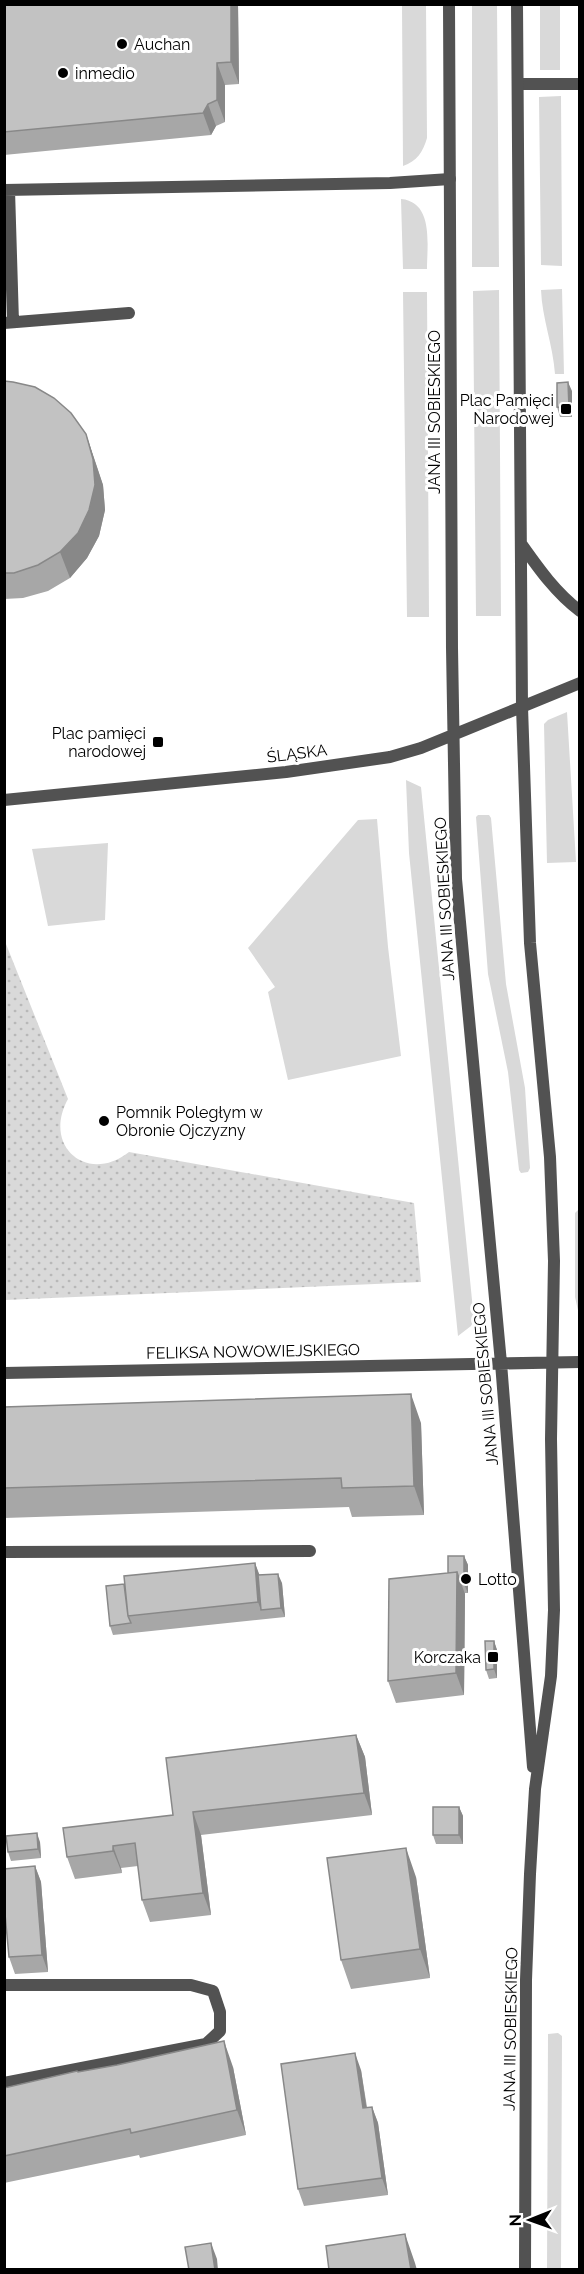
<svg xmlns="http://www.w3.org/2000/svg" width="584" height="2274" font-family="Raleway,sans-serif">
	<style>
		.grass { fill: #d9d9d9 }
		.park { fill: url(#park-dots) }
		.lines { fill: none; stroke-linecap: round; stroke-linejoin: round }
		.service { stroke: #525252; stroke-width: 12 }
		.minor { stroke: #525252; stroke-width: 12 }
		.tertiary { stroke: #525252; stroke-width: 12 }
		.wall { fill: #a7a7a7 }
		.shaded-wall { fill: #888 }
		.building { fill: #c2c2c2; stroke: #888; stroke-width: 1.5 }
		.poi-dot { fill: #000; stroke: #fff; stroke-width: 2 }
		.labels { text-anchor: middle; stroke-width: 6; stroke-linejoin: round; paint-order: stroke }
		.poi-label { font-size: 16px; fill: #000; stroke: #fff; text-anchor: start }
		.street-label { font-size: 16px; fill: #000; stroke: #fff }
	</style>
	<defs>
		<pattern id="park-dots" width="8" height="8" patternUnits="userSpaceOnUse" patternTransform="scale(1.5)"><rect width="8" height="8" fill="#d9d9d9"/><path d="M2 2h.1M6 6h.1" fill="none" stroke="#b8b8b8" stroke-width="1.8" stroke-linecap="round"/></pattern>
	</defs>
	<rect width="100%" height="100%" fill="#fff"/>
	<path class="grass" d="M402,5h24l1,133c-4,14 -10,23 -24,28z
		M472,5h25l2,262h-27z
		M540,5h20v65h-20z
		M561,96l1,170 -21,-1 -2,-168z
		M401,199c33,3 26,46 26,70h-24z
		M562,289l2,85h-9c-2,-29 -13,-56 -14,-84z
		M499,290l2,326h-25l-3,-325z
		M403,292h24l2,325h-22z
		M567,712l9,150 -29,1 -3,-139 4,-4z
		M406,780l15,7 53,533 -3,6 -13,10 -49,-483z
		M478,815h11l2,3 15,166 19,104 5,80 -2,4 -7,1 -2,-3 -11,-98 -20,-98 -12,-157z
		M377,819l11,128 13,109 -113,24 -20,-88 7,-5 -27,-39 110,-128z
		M108,843l-3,77 -57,6 -16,-77z
		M579,1209v106l-4,-18v-84z
		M558,2033l4,3 -1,233 -14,1 1,-236z"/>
	<path class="park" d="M4,939l64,160c-26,47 19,86 61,53l285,51 7,79 -416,18z"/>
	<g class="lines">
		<path class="service" d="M518,84h62
			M4,190l386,-7 60,-4
			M9,190l4,132
			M4,323l125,-10
			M4,1552l306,-1"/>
		<path class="minor" d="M4,1985h187l22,6 7,21v19l-14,13 -202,39"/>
		<path class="tertiary" d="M449,4l3,644 4,231 45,484 32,404
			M517,4l5,703 8,236 20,214 4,104 -3,178 3,171 -3,66 -16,113 -5,85 -4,106 -1,290
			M522,545c17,24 34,48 58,66
			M4,800l282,-28 104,-15 31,-9 159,-65
			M4,1373l576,-11"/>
	</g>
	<path class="wall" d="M4,4h234l1,80 -14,1v37l-9,4 -5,9 -207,20z
		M4,381l82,53 17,51 2,25 -6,26 -12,22 -17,20 -22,13 -25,7 -19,1z
		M572,391v26h-12l-3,-10z
		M4,1407l417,16 3,92 -72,2 -3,-10 -345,11z
		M464,1556l4,9v28h-3l-1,102 -68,8 -8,-22 60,-108z
		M255,1563l4,12 23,8 3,34 -172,18 -3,-9 14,-42z
		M494,1641l3,9v28l-8,1 -3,-9z
		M356,1735l9,22 7,58 -171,20 10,80 -61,7 -8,-22 -4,-34 -17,2 1,5 -47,6 -8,-22 106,-42z
		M459,1807l4,9v28h-27l-3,-9z
		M40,1842l1,16 -30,3 -3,-9z
		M35,1866l6,16 7,90 -33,2 -6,-17z
		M416,1877l14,101 -79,11 -10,-29z
		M233,2067l13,68 -106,23 -1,-3 -135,28v-95l74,-16z
		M361,2070l6,37h5l6,16 10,72 -84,11 -6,-17z"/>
	<path class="shaded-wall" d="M231,4h7l1,80 -8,-22z
		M217,63l8,22v37l-8,-22z
		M208,104l8,22 -5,9 -8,-22z
		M568,382l4,9v26l-3,-9z
		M86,434l17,51 2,25 -6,26 -12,22 -17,20 -10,-26z
		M411,1394l10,29 3,92 -10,-29z
		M464,1556l4,9v28l-4,-9z
		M255,1563l6,16v31l-3,-8z
		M457,1572l8,22 -1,101 -8,-22z
		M278,1574l4,9 3,34 -4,-9z
		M494,1641l3,9v28l-3,-9z
		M356,1735l9,22 7,58 -8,-22z
		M459,1807l4,9v28l-4,-9z
		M193,1812l8,23 10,80 -8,-22z
		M37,1833l3,9 1,16 -3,-9z
		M113,1846l8,22 1,5 -9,-22z
		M406,1848l10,29 14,101 -10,-29z
		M35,1866l6,16 7,90 -6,-17z
		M224,2041l9,26 13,68 -9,-25z
		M355,2053l6,17 8,55 -6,-17z
		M372,2107l6,16 10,72 -6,-17z
		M405,2234l10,29 2,7h-6z
		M211,2243l6,16 1,11h-3z"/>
	<path class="building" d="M4,4h227v58l-14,1v37l-9,4 -5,9 -199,19z
		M4,381l9,1 22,5 19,11 17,15 15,21 7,25 2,26 -6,25 -11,23 -18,19 -22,13 -24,8h-10z
		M568,382l1,26 -12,-1v-24z
		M411,1394l3,92 -72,2 -1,-10 -337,10v-81z
		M448,1556h16v28h-3l-4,-12 -9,1z
		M255,1563l3,39 -130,14 -4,-40z
		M457,1572l-1,101 -68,8 1,-102z
		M278,1574l3,34 -20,2 -3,-35z
		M124,1584l4,32 3,7 -21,3 -4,-40z
		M485,1641h9v28l-8,1z
		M356,1735l8,58 -171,19 10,81 -61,7 -7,-57 -22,3v5l-46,6 -4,-29 110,-13 -7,-57z
		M433,1807h26v28h-26z
		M37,1833l1,16 -30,3 -2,-16z
		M406,1848l14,101 -79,11 -14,-102z
		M35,1866l7,89 -33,2 -5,-54v-34z
		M224,2041l13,69 -106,23 -1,-4 -126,27v-68l73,-17 1,1 39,-7z
		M355,2053l8,55 9,-1 10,71 -84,11 -17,-125z
		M405,2234l6,36h-82l-3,-24z
		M211,2243l4,27h-26l-4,-23z"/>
	<g class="poi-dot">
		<circle cx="122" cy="44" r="6"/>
		<circle cx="63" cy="73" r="6"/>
		<rect x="560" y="403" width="12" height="12" rx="3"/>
		<rect x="152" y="736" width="12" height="12" rx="3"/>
		<circle cx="104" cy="1121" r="6"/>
		<circle cx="466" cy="1579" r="6"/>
		<rect x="487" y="1651" width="12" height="12" rx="3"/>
	</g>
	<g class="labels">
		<g class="poi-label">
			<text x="134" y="50">Auchan</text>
			<text x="75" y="79">inmedio</text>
			<text x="554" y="406" text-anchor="end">Plac Pamięci<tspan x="554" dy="18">Narodowej</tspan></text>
			<text x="146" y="739" text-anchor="end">Plac pamięci<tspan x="146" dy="18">narodowej</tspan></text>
			<text x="116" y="1118">Pomnik Poległym w<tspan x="116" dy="18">Obronie Ojczyzny</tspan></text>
			<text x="478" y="1585">Lotto</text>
			<text x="481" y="1663" text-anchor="end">Korczaka</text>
		</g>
		<g class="street-label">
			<text transform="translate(434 412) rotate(-90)" y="6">JANA III SOBIESKIEGO</text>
			<text transform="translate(297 753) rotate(-7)" y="6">ŚLĄSKA</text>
			<text transform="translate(444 899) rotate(-93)" y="6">JANA III SOBIESKIEGO</text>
			<text transform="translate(253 1351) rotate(-1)" y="6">FELIKSA NOWOWIEJSKIEGO</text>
			<text transform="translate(485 1384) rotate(-95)" y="6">JANA III SOBIESKIEGO</text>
			<text transform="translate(510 2029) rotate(-89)" y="6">JANA III SOBIESKIEGO</text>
		</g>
	</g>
	<rect width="584" height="2274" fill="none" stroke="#000000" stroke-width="12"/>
	<g transform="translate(530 2220) rotate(269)" stroke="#ffffff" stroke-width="4.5" paint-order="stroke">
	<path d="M0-4.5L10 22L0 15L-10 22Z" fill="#000000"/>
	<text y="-9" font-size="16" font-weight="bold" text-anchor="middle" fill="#000000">N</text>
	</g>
</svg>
